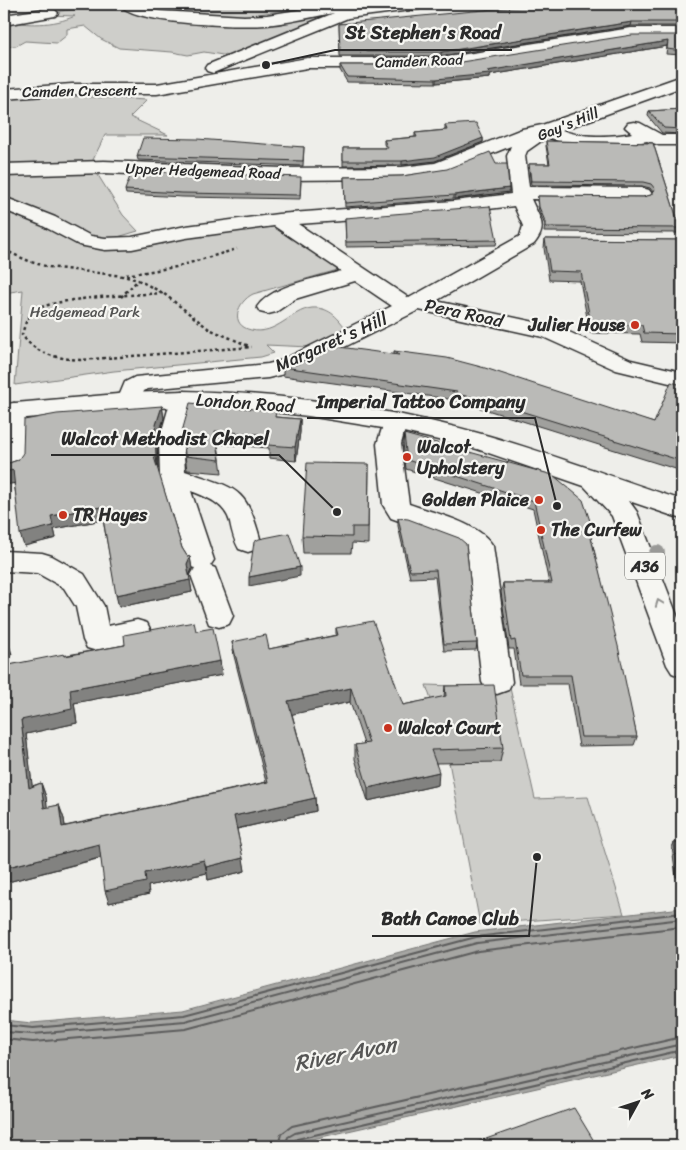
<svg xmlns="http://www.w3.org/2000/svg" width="686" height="1150" font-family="Sriracha,sans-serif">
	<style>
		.green { fill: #cececa; stroke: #7c7c7a }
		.water { fill: #a6a6a3; stroke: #757573 }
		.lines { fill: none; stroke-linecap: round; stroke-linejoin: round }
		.shore { stroke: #5c5c5b; stroke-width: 2 }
		.minor-casing { stroke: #2b2b2b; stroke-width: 3 }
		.major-casing { stroke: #2b2b2b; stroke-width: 3 }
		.path-far1 { stroke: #2b2b2b; stroke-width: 2; stroke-dasharray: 2.5 2.5; stroke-linecap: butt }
		.path { stroke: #2b2b2b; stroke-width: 2.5; stroke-dasharray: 3 3; stroke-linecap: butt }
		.minor { fill: #f6f6f2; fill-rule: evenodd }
		.major { fill: #f6f6f2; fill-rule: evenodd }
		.tree { fill: #999997 }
		.wall { fill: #a0a09d; stroke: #2b2b2b }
		.shaded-wall { fill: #828280; stroke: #2b2b2b }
		.building { fill: #babab7; stroke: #2b2b2b }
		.oneway { stroke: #90908e }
		.poi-dot { fill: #c8321e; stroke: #f6f6f2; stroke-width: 2 }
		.labels { text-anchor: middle; stroke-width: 4.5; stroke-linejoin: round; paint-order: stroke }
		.far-street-label { font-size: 15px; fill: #2b2b2b; stroke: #f6f6f2 }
		.far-park-label { font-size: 15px; fill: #545453; stroke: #f6f6f2 }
		.shield { fill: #f6f6f2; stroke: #686867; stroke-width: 1 }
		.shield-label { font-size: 16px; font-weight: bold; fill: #2b2b2b }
		.street-label { font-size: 18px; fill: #2b2b2b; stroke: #f6f6f2 }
		.poi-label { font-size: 18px; font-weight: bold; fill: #2b2b2b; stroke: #f6f6f2; text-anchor: start }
		.near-water-label { font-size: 22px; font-style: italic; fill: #565655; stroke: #f6f6f2 }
		.leader { fill: none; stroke: #2b2b2b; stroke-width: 2 }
		.callout-dot { fill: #2b2b2b; stroke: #f6f6f2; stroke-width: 2 }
		.callout-label { font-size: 19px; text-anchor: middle; font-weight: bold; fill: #2b2b2b; stroke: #f6f6f2; stroke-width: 4.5; stroke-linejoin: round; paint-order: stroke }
	</style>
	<rect width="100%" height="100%" fill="#eeeeea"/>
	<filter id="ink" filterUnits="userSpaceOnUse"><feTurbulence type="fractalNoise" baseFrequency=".02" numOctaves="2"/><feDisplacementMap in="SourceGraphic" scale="10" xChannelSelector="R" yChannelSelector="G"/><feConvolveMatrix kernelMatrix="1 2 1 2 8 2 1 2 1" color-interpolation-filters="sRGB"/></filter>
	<g filter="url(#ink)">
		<path class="green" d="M97,4h22l9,7 58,7 138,-3v3l-95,38 -25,-4 -16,3 -16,-3 -53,-4 -18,-9 -16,-13 -18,3v6l-10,8 -32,-2 -9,5 -12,1v-26c24,4 49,5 71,-5l-28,-1c16,-7 34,-4 50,-11z
			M187,4h139l-81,12 -60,-4 -19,-5z
			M70,96l77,4 -17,17 38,18h-63l-14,29 32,51 15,16 -27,8h-13l-20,-9 -18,-11 -56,-21v-99l24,-2z
			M4,204l90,42 100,-12 11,2 82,-14 54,47 -88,25c-16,8 -24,31 -2,36 25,6 40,-20 61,-22 16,-1 25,8 34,21l-36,18 -44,-2 8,8 -13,4 -147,14 -99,14 8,-95 -19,3z
			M426,685l84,3 25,111 53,-2 36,117 -144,10 -35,-183z"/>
		<path class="water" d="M682,908v147l-400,91h-278v-126l28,3 151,-13 292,-78z"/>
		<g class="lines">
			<path class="shore" d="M4,1025l29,3 151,-13 292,-78 206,-24
				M4,1032l29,2 152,-13 292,-78 205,-24
				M4,1039l29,3 153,-13 292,-78 204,-24
				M278,1146l3,-12 11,-8 390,-89
				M285,1146l3,-9 7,-4 387,-89
				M292,1146l1,-4 4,-3 385,-89"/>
			<defs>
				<path id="minor" d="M119,4h18l23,7 84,5 23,-1 68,-11h32l-1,3 21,-3h40l-3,3 -5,2 -71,9 -135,55 -6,-2 -2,-3 2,-3 127,-52c-23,4 -46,10 -69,12 -26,2 -131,0 -146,-21z
					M50,8l5,2 3,3 -3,3 -51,9v-10z
					M631,28h51v10h-51l-190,30h-134l-150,26h-85l-68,5v-10l68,-5h85l150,-26h134z
					M682,76v11l-120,43c18,8 51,7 70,3l-7,-6 3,-4 6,-1 6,1 22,12h20v10h-23l-12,-4 -29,5 -51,-2 -20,-7 -20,14 -2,5 4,31 113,1 7,2 3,4 -3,4 -7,2 -111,-1c8,19 18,27 3,45l-98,57 122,26 73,33 51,12v14l-66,-16 -73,-33 -124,-27 -123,61 -28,7 -120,11 -4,2 -7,15 -8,3 -8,-3 -4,-5 8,-19 10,-5 133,-13 12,-3 112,-55 -37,-25 -60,18 -19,13 -8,2 -8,-2 -3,-5c15,-22 59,-28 84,-36l-67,-45 -88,12 -54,11 -27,1 -26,-5 -38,-20 -37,-15v-13l51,20 36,19 14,2 27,-1 54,-11 92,-12 176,-13 57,-7 -4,-38 4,-10 -65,26 -44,7 -120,1 -178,-7 -100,3v-12l100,-3 178,7 120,-1 33,-4 87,-34 20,-4zM514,206l9,20 -3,10 -111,62 -111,-74 156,-11z
					M183,391l8,3 4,5 -12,42 2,30c52,18 61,15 76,71l-4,7 -9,3 -9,-3c-5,-9 -7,-17 -9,-27 -5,-18 -23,-25 -39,-31l23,69 -4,6 5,2 18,48 -4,8 -10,3 -10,-3 -18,-49 4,-7 -5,-1 -4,-7 -26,-84 -1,-35 12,-42 4,-5z
					M14,403l8,3 4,5 -1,53 -4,6 -9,3 -8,-3v-62l2,-2z
					M395,414l9,2 3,6 -6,22 8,60c25,9 71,19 84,42l19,136 -4,8 -11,4 -11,-4 -4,-8 -15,-132 -8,-7 -68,-25 -8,-13 -6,-61 9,-28z
					M4,551l38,2 10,3 32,18 20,32 4,20 29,-6 10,3 4,8 -4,8 -50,12 -10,-3 -4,-8 -7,-33 -12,-19 -27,-15 -33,-2z"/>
				<path id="major" d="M183,391c101,2 208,17 306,45 65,19 129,43 193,64v19l-53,-18 8,11 45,116v49l-10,-4 -5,-8 -55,-149 -28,-30 -107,-37 -82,-19 -87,-14 -71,-8 -54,-1 -54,2 -125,11v-16l125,-11z"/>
			</defs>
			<use href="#minor" class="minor-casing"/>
			<use href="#major" class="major-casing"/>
			<path class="path-far1" d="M70,8l23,-4"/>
			<path class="path" d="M4,250l27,12 18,5 74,9 15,4 25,13 46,36 40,17
				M126,275l50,-8 61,-18
				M163,293c-27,2 -110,4 -129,18 -7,5 -10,16 -12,24 15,20 34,23 58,25l172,-13
				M121,297l17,-17"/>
			<use href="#minor" class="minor"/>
			<use href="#major" class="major"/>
		</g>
		<circle class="tree" cx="657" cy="553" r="8"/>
		<path class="wall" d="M682,4v22h-51l-190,30h-101l-1,-32z
			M682,35v20l-16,-1 1,-8 -177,29v3l-54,5 -89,-1 -7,-12v-5h102z
			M682,109v25l-20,-1 -14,-17 1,-5z
			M445,125l38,13v4l-48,19 -33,4 -59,1v-18h43l-2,-4v-4l31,-3v-4l30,-3z
			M546,141l107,2 27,85 -1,5 -135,-1 1,-7 -6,-14 -2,-10 1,-5 105,1 8,-2 2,-3 -3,-4 -8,-2 -111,-1 -2,-16v-5h20l-3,-18z
			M304,147l-1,19 -165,-6 -1,-4z
			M496,164l13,24v4l-55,7 -109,8 -1,-30 58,-1z
			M301,182l-1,17 -117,-2 -57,-3 -1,-4z
			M345,218l152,22 -1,5 -150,2z
			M545,239l137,1v103l-40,-1 -2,-8 -50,-1 -10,-52 -31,-1 -5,-32z
			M394,351l260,72 28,-38v86l-198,-62 -28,-6v-3l-173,-24v-9l111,-12z
			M162,406l2,12 -7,22v29l25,79 5,8 3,1 2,12 -3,7 3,16 -73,15 -16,-87 -49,9 2,9 -32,8 -10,-63 -10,2v-25l5,3 9,-3z
			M276,417l24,2v13l-4,29 -27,-3v-10l-51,-4 4,29 -35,-3 -2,-14 -2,-28z
			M404,434l189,96 -2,7 46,200 -3,8 -55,1 -11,-62h-49l-5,-35h-5l-8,-57 2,-9h46l-16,-74 -127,-40 -3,-26z
			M369,464l-1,80 -16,-1 -1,10h-48l-1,-17z
			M398,518l68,26 11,99 -1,7 -32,1 -9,-74 -25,1 -12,-52z
			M336,628l67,77 41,-8 1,-11 58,62 -3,14 -64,1 2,22 -70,16 -13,-42v-14l9,-1 -14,-42 -58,12 23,84 1,13 -79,18 8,42 -37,9 -1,-7 -59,13 1,8 -40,9 -8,-45 -97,25v-217l121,-21 71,-14 24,30 2,14 -148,28 3,20 -51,11 6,52 9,-3 5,14 1,11 12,-3 5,14 1,7 201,-44 -32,-126 -2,-14 37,7 67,-14z
			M674,843h8v35l-6,-1 -4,-30z"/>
		<path class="shaded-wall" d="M632,22l-1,4 -190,30v-4z
			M668,41l-1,5 -177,29v3l-54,5v-4z
			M483,138v4l-48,19 -33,4v-4z
			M509,188v4l-55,7v-4z
			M162,406l2,12 -7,22 1,29 -2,-12 -1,-29z
			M300,419v13l-4,29 -1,-14z
			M13,470l4,13 -13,2v-13z
			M101,507l2,13 -49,9 2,9 -32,8 -4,-12 31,-18z
			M190,557l2,12 -3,7 -2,-12z
			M300,567v9l-51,10v-9z
			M190,580l2,12 -73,15 -3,-12z
			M7,639l5,15 -8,8v-19z
			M220,661l2,14 -148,28 3,20 -51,11 8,67 -5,-13 -8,-68 49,-31z
			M351,688l-1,14 -61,13 -1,-14z
			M439,772l-1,13 -70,16v-13z
			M41,783l5,14 3,25 -5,-14z
			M315,798l1,13 -80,18 -2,-13z
			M59,805l5,14 3,21 -5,-13z
			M99,844l4,13 -99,26v-15z
			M243,858l2,13 -37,9 -2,-13z
			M204,860l3,13 -59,13 1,8 -40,9 -4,-12 40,-18z"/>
		<path class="building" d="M546,4h136v18h-50l-191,30h-101l-1,-28z
			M632,35h50v16l-15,-2 1,-8 -181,30 3,3 -54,5 -89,-2 -7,-12h102z
			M682,109v20l-18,-1 -15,-17z
			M476,123l7,15 -48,19 -33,4h-59v-13h45l-4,-8 33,-3 -2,-4 32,-3 -2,-5z
			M143,138l54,1 107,8 -1,14 -166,-5z
			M546,141l107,2 27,85 -135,-1v-6l-6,-14 -1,-11 105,1 8,-2 4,-6 -4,-5 -8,-2 -112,-1 -2,-17h21z
			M490,152l6,12h11l2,24 -55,7 -109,8 -1,-26 58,-1 45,-7z
			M132,171l169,6 -1,18 -118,-2 -57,-3z
			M490,206l7,34 -151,2 -1,-24z
			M545,239l137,1v94l-38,-1 -2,-8 -51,-1 -10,-52 -31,-1z
			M332,346l67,9 -5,-4 53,7 38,10 169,55 17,-41 11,3v76l-197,-61 -29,-6 1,-2 -174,-25 14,-3z
			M190,403l86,8 -1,6 25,2 -5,28 -27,-2 2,-10 -55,-4 5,29 -35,-4 -2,-28z
			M162,406l-7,22 1,29h-2l28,91 5,8 3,1 -3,7 3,16 -74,15 -15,-88 -50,9 2,10 -33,8 -7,-64 -9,2v-12l5,3 9,-3 5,-7 1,-33 33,-6z
			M404,434l149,41 30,25 10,30h-4l29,116 19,91h-56l-10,-62h-50l-6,-35 -4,1 -8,-58h49l-18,-82 -127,-41z
			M307,463l62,1 -1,63h-16v10l-50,-1z
			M398,518l10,1 51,19 7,6 11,99 -33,1 -8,-74 -26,1z
			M289,533l11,34 -51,10 5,-35 5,-3z
			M373,621l30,84 43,-9 -1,-10 49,-1 9,63 -72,2 8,22 -71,16 -13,-43 14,-2 -18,-55 -63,13 27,97 -81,18 9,42 -37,9 -2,-7 -59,13 1,9 -41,9 -6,-47 -95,24v-202l60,-12 1,2 60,-11 -1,-10 70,-13 2,9 17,-3 7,33 -150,28 2,20 -51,11 8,68 12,-5 3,25 15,-3 3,22 206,-45 -36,-140 34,-7 3,14 69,-14 -2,-7z
			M4,638l3,1 -3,4z
			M674,843h8v30h-4z
			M574,1108l23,38h-131z"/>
		<defs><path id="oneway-chevron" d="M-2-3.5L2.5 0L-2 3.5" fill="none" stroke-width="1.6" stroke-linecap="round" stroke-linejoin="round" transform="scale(1.25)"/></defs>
		<use class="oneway" href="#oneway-chevron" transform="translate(659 603) rotate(-111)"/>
	</g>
	<g class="poi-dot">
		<circle cx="635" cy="325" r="5"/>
		<circle cx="407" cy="457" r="5"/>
		<circle cx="539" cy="500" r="5"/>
		<circle cx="63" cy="515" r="5"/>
		<circle cx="541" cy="530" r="5"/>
		<circle cx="388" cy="728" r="5"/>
	</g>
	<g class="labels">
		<g class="far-street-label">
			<text transform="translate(419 61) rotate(-2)" y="5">Camden Road</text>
			<text transform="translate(80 91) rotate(-1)" y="5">Camden Crescent</text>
			<text transform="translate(568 124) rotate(-22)" y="5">Gay's Hill</text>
			<text transform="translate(203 171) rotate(2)" y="5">Upper Hedgemead Road</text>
		</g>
		<g class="far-park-label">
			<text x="85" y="317">Hedgemead Park</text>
		</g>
		<rect class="shield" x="625" y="552.5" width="40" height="27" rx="4"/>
		<g class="shield-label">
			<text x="645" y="572">A36</text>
		</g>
		<g class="street-label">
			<text transform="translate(464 313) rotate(12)" y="6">Pera Road</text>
			<text transform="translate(331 342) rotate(-24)" y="6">Margaret's Hill</text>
			<text transform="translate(245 403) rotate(4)" y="6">London Road</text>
		</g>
		<g class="poi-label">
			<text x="625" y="331" text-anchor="end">Julier House</text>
			<text x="417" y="453">Walcot<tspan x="417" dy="21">Upholstery</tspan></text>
			<text x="529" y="506" text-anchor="end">Golden Plaice</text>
			<text x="73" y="521">TR Hayes</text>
			<text x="551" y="536">The Curfew</text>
			<text x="398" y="734">Walcot Court</text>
		</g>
		<g class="near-water-label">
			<text transform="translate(345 1053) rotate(-11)" y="8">River Avon</text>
		</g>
	</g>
	<path class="leader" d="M266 65L335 50H512M557 506L535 418H307M337 512L279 455H51M537 857L529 936H372"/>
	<g class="callout-dot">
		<circle cx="266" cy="65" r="5"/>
		<circle cx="557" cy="506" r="5"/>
		<circle cx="337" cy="512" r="5"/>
		<circle cx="537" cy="857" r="5"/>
	</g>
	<g class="callout-label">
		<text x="423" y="39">St Stephen's Road</text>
		<text x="421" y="408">Imperial Tattoo Company</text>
		<text x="165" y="445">Walcot Methodist Chapel</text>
		<text x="450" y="925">Bath Canoe Club</text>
	</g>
	<rect width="686" height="1150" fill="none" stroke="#f6f6f2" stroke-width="20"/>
	<rect x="10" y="10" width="666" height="1130" fill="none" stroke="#2b2b2b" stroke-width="2" filter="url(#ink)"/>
	<g transform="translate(638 1102) rotate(50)" stroke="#f6f6f2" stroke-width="4" paint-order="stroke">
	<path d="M0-4L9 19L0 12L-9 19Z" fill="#2b2b2b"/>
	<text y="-8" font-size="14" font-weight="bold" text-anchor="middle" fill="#2b2b2b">N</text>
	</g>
</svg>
